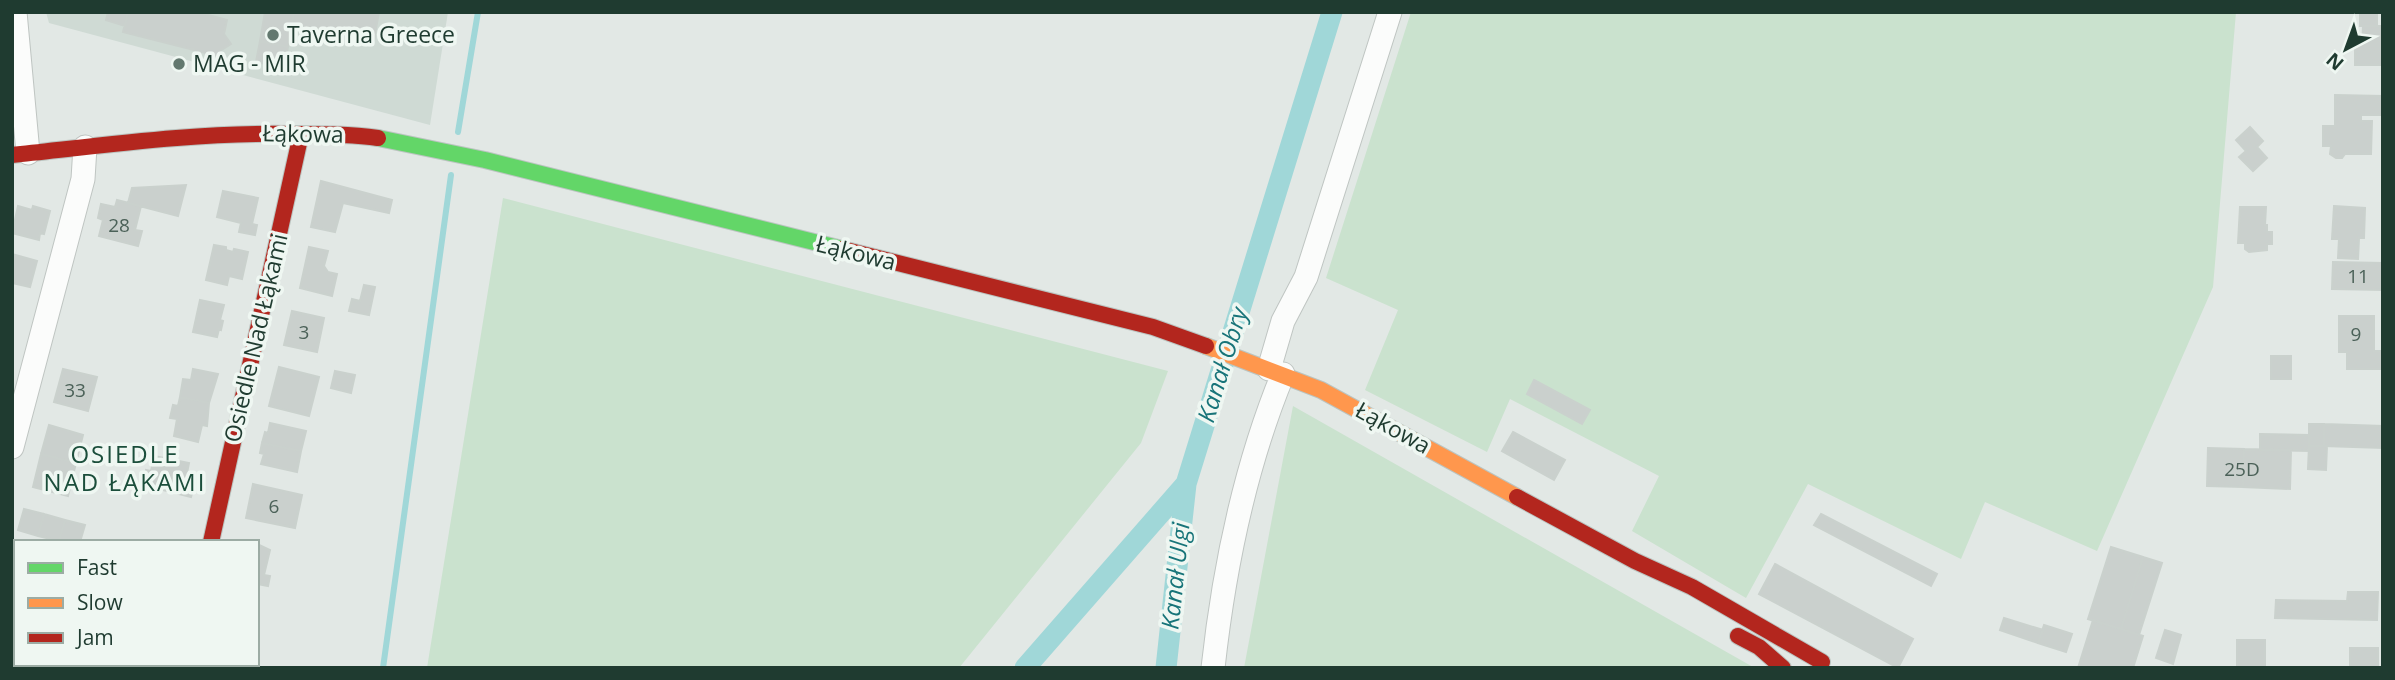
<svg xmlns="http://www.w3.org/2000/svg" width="2395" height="680" font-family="'Open Sans',sans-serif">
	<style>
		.built { fill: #cfdad4 }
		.green { fill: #cae2ce }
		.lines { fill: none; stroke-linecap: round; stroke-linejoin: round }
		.stream { stroke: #a0d7d8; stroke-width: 6 }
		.canal { stroke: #a0d7d8; stroke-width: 21 }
		.building { fill: #cad0cd; stroke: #cad1cd; stroke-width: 2 }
		.street-casing { stroke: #bfc5c2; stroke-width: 25 }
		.fast-casing { stroke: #bbc4c0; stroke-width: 18 }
		.slow-casing { stroke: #bbc4c0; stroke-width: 18 }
		.jam-casing { stroke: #bbc4c0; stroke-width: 18 }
		.street { stroke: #fbfcfb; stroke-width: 23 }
		.fast { stroke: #63d668; stroke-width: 16 }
		.slow { stroke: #ff974d; stroke-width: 16 }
		.jam { stroke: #b3261e; stroke-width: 16 }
		.poi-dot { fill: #63786f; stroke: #eff7f2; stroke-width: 2.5 }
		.labels { text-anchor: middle; stroke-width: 7; stroke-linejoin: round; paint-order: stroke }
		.number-label { font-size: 19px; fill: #4b6158 }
		.poi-label { font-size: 23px; fill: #1f3b30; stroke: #eff7f2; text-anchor: start }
		.street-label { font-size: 23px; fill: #1f3b30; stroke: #eff7f2 }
		.water-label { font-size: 24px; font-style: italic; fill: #177479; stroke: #eff7f2 }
		.neighbourhood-label { font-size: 24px; letter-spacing: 2px; fill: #1b4e3b; stroke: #eff7f2 }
	</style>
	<rect width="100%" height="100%" fill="#e2e8e5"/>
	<path class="built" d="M46,12h402l-18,113 -381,-102z"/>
	<path class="green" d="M1411,12h825l-23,275 -116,264 -112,-49 -24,57 -153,-75 -62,114 -114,-67 27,-55 -149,-77 -23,53 -122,-62 33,-80 -72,-32z
		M503,198l665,173 -27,72 -182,225h-532z
		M1293,406l460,261v1h-509z"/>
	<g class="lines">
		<path class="stream" d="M458,132l20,-120
			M383,668l68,-493"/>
		<path class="canal" d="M1025,668l161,-184 146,-472
			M1166,668l20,-184"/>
	</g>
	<path class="building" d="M108,12h20l-3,14 -19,-6z
		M128,12h69l30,8 -3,14 7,10 -11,7 -2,5 -95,-24z
		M265,12h29l-6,35 -28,-6z
		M294,12h85l-5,28 -82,-16z
		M2360,12h17v14h-17z
		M2363,26h20v39h-28v-20h7z
		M260,41l28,6 -4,21 -28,-6z
		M2335,95l48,1v19h-22v6h11l-1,33h-26l-3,4h-6l-6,-4 1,-8h-8v-20h12z
		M2250,127l13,14 -6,6 10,11 -14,13 -14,-14 7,-6 -10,-11z
		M321,181l71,19 -3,13 -46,-10 -8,29 -24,-5z
		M186,185l-8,31 -50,-13 4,-15z
		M223,191l35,7 -6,26 5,1 -2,10 -16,-3 2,-9 -24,-6z
		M117,200l24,6 -6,24 7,1 -4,15 -39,-10 4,-16 -5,-2 3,-14 14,3z
		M18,206l14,4 1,-4 17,5 -6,23 -4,-1 -1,7 -27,-7z
		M2334,206l31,2 -1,30h-5l-1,21 -20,-1 1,-19h-7z
		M2240,207h26l-1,18h2v7h5v12h-5v6l-18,2 -4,-3v-6h-7z
		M214,245l12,2v3l7,2 1,-3 14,3 -6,27 -13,-3 -2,9 -21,-5z
		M309,247l19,4 -4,15 4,6 9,2 -5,22 -32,-8z
		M12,254l25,7 -7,26 -18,-4z
		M2333,262l50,1v27l-51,-1z
		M364,285l11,2 -6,28 -20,-4 3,-12 8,2z
		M200,300l24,5 -4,15 3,1 -2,9 -2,-1 -2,8 -24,-5z
		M292,311l32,7 -7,34 -33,-7z
		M2339,316h35v35h9v18h-36v-17h-8z
		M2271,356h20v23h-20z
		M279,367l40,10 -10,39 -40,-10z
		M63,369l34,8 -9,34 -34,-9z
		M193,369l25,5 -9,29 -29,-6 3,-18 8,1z
		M335,371l20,4 -4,18 -20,-5z
		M1534,380l56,30 -8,14 -55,-30z
		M180,397l29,6 -2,23 -5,-1 -4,17 -24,-6 3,-17 -7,-1 3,-13 5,1z
		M270,423l36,8 -5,20 -39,-8 3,-11 3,1z
		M2309,424h15v22h-15z
		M2324,424l59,2v22l-59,-2z
		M49,425l34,10 -7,28 -35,-9z
		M1513,432l52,28 -11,20 -52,-29z
		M2260,434l49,1v16l-49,-1z
		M262,443l39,8 -4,21 -36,-8 3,-10 -4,-1z
		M2309,446h18l-1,24 -18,-1z
		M2208,448l36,1 -1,38 -36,-1z
		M2244,449l47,1 -1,39 -47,-2z
		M41,454l35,9 -8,33 -35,-9z
		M154,456l35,7 -4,20 9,2 -3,12 -48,-12 3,-15 5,1z
		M253,484l49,11 -7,33 -49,-10z
		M24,509l20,5 -6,22 -20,-6z
		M44,514l21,6 -6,21 -21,-5z
		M1821,514l116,60 -6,12 -117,-61z
		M65,520l20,5 -5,17 -21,-1z
		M257,544l13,6 -6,25 6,1 -2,10 -11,-2z
		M2111,547l32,10 -22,72 -33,-10z
		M2143,557l19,6 -23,72 -18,-6z
		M1775,564l138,75 -15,29 -139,-74z
		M2348,592h30l-1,28 -102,-2 1,-18 71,1z
		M2004,618l39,12 -5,13 -38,-13z
		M2093,620l50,16 -10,32h-55z
		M2044,625l28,9 -6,18 -28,-9z
		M2165,630l16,5 -8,29 -17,-6z
		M2237,640h28v28h-28z
		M2350,648h28v20h-28z
		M213,664h30l-1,4h-30z"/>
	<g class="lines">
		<defs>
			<path id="street" d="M15,12l13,141
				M1269,369l14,-48 23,-44 84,-265
				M12,447l71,-268 2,-32
				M182,668l1,-4
				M1213,668c11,-100 32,-202 70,-294"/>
			<path id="fast" d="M378,138l107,22 357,89"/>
			<path id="slow" d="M1206,346l115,44 196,107"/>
			<path id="jam" d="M12,155c94,-10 187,-23 281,-21 29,0 57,0 85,4
				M842,249l311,78 53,19
				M1517,497l118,64 57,26 130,75
				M211,542l90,-408
				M1738,636l21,11 24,21"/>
		</defs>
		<use href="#street" class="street-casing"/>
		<use href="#fast" class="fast-casing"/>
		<use href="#slow" class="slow-casing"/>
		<use href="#jam" class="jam-casing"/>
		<use href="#street" class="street"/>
		<use href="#fast" class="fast"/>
		<use href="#slow" class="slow"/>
		<use href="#jam" class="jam"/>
	</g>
	<g class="poi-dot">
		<circle cx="273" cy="35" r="7"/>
		<circle cx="179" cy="64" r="7"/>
	</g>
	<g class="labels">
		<g class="number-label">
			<text x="119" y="232">28</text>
			<text x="2358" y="283">11</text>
			<text x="304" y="339">3</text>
			<text x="2356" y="341">9</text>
			<text x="75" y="397">33</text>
			<text x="2242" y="476">25D</text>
			<text x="274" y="513">6</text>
		</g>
		<g class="poi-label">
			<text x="287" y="43">Taverna Greece</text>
			<text x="193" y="72">MAG - MIR</text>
		</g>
		<g class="street-label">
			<text transform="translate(303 134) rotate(1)" y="8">Łąkowa</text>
			<text transform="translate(856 253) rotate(14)" y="8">Łąkowa</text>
			<text transform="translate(256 338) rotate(-77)" y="8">Osiedle Nad Łąkami</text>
			<text transform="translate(1393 428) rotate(29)" y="8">Łąkowa</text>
		</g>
		<g class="water-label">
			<text transform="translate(1223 365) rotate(-73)" y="8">Kanał Obry</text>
			<text transform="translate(1176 576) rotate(-84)" y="8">Kanał Ulgi</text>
		</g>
		<g class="neighbourhood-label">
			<text x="125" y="463">OSIEDLE<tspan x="125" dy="28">NAD ŁĄKAMI</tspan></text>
		</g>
	</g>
	<rect width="2395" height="680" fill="none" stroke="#1f3b30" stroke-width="28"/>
	<rect x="14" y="540" width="245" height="126" fill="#eff7f2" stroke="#9caca4" stroke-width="2"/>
	<rect x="28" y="563" width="35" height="10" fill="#63d668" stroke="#9caca4" stroke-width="2"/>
	<text x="77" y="575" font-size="21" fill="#1f3b30">Fast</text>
	<rect x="28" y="598" width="35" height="10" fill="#ff974d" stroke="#9caca4" stroke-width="2"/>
	<text x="77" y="610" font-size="21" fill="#1f3b30">Slow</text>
	<rect x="28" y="633" width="35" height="10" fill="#b3261e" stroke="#9caca4" stroke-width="2"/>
	<text x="77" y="645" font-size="21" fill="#1f3b30">Jam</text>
	<g transform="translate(2346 49) rotate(221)" stroke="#eff7f2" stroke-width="5" paint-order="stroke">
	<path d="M0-5L12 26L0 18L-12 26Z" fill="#1f3b30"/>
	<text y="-10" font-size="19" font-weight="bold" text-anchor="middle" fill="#1f3b30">N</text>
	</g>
</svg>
